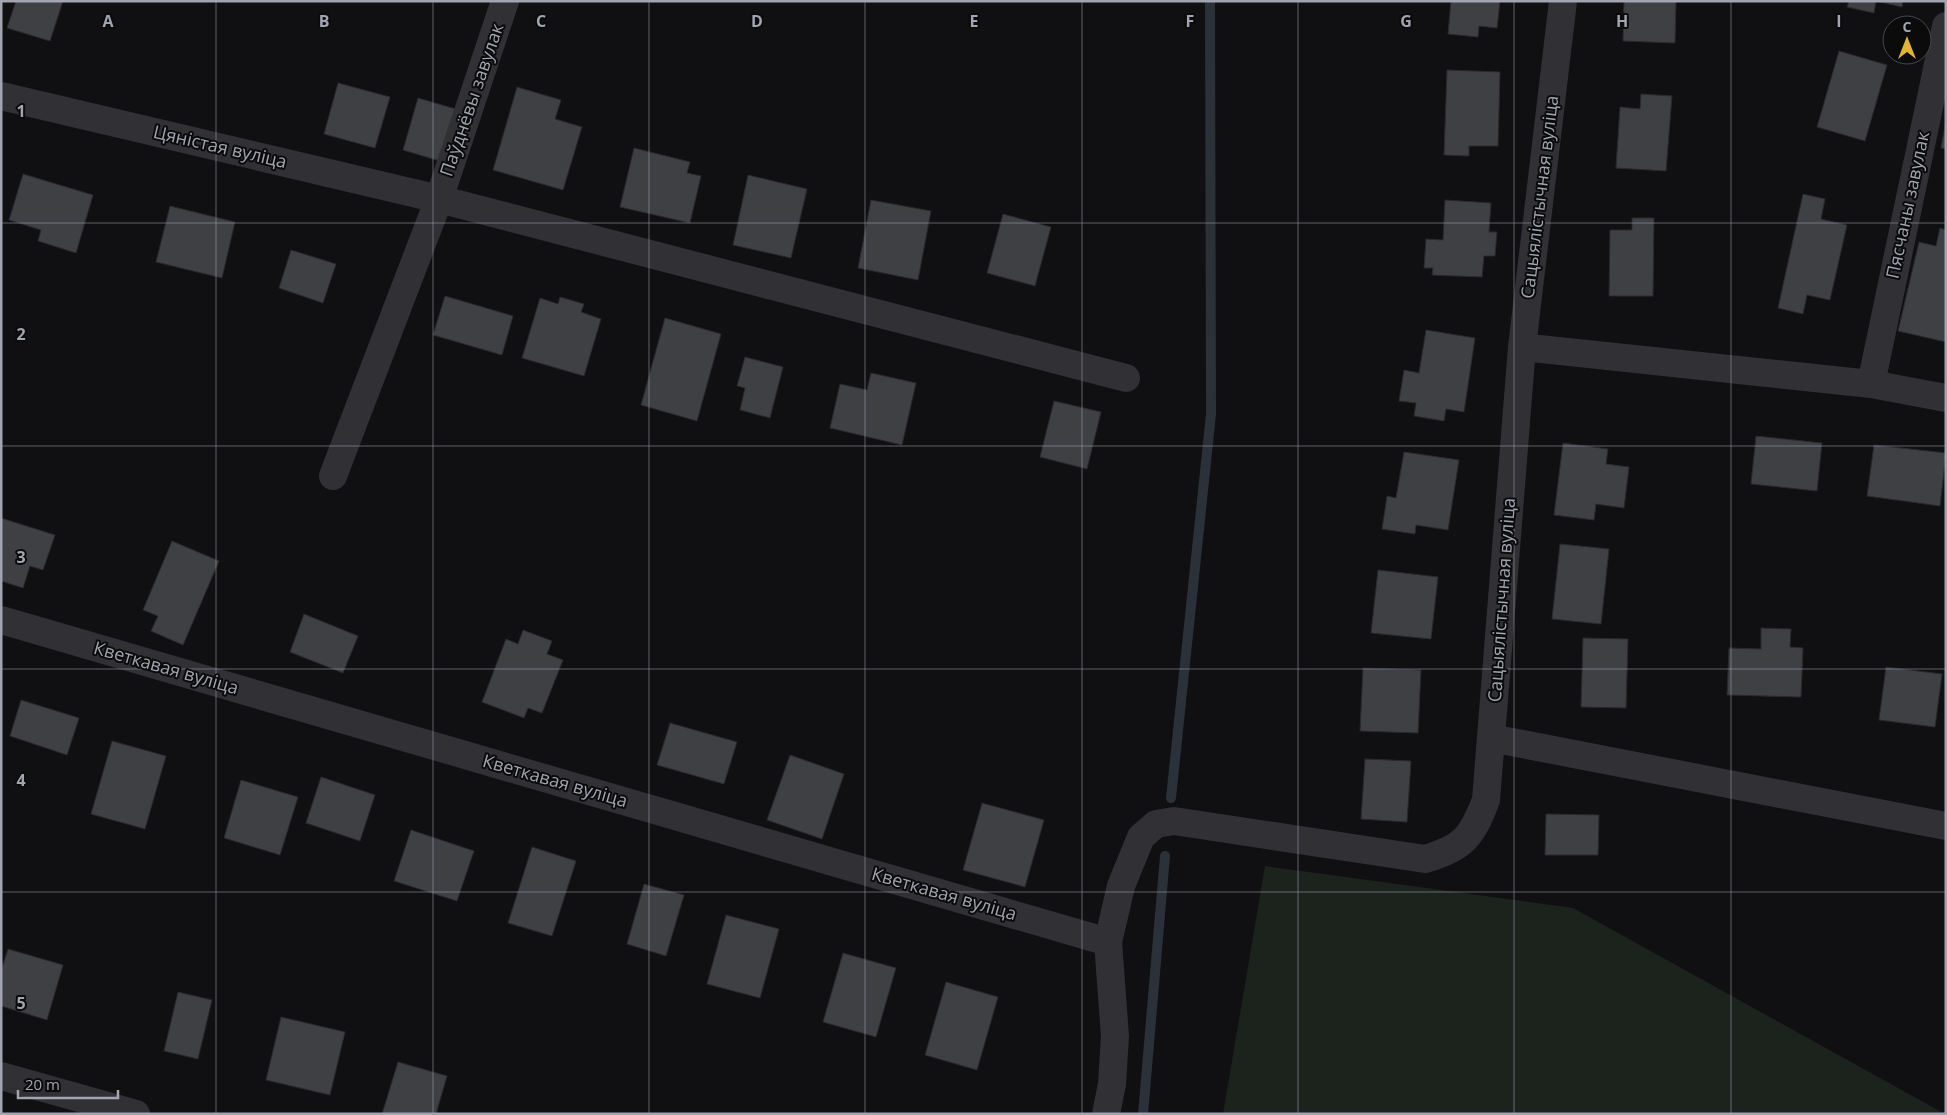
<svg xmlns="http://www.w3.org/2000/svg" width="1947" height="1115" font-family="'Open Sans',sans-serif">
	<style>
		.green { fill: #1c231d }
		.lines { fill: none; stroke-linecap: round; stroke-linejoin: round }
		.stream { stroke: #2a3138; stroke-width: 10 }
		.building { fill: #3f4044; stroke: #2a2a2d }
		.minor { stroke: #313135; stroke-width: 28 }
		.grid { fill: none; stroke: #a2a5b1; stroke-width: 1; stroke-opacity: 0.55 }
		.labels { text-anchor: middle; stroke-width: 4; stroke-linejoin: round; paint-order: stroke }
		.street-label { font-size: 18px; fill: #a2a5b1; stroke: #0b0b0c }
		.grid-label { font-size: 16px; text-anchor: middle; font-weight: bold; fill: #a2a5b1; stroke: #0b0b0c; stroke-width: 4; stroke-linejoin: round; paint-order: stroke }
	</style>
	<rect width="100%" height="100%" fill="#100f11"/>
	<path class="green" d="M1265,866l308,42 372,206h-722z"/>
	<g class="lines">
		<path class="stream" d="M1171,798l40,-384 -1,-413
			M1143,1114l22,-258"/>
	</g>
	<path class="building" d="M16,1h47l-13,40 -43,-13z
		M1451,1h49l-3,27 -18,-2 -1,11 -30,-3z
		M1624,1h52l-1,42 -52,-2z
		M1849,1h27l-2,12 -27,-6z
		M1876,1h27l-1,6z
		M1839,51l48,14 -22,76 -48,-14z
		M1447,70l53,2 -2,74h-29v10l-25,-1z
		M338,83l52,14 -15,51 -51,-14z
		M517,87l44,13 -6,19 27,8 -19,63 -70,-20z
		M1641,94l31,2 -6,75 -50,-3 4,-61 20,2z
		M418,98l41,12 -16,52 -40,-12z
		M1946,121v28l-5,-1z
		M634,148l56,14 -3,11 14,3 -11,47 -70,-16z
		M23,174l70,21 -17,58 -38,-12 3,-11 -32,-10z
		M748,175l59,14 -16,69 -58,-13z
		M1803,194l22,5 -4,20 26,6 -17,75 -23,-5 -4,19 -25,-6z
		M871,200l60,11 -13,69 -60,-12z
		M1445,200l46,3 -2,29h8l-2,24h-11l-2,21 -50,-2 1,-7h-9l2,-29 17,1z
		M170,206l65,16 -13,56 -66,-16z
		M1003,214l48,13 -16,59 -48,-13z
		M1632,218h22l-1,78h-44l1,-66h22z
		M1940,228l6,2v112l-48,-11 21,-89 17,4z
		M291,250l45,14 -13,39 -44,-15z
		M445,296l68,20 -11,39 -69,-20z
		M560,297l24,7 -3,8 20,7 -17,57 -62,-18 18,-60 18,6z
		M665,318l56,16 -24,87 -56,-16z
		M1426,330l49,8 -11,74 -18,-3 -2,12 -30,-5 2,-13 -17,-2 5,-31 15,3z
		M745,357l38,10 -13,51 -30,-8 5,-22 -8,-2z
		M871,373l45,10 -14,62 -72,-17 10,-44 27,6z
		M1054,401l47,11 -14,57 -47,-12z
		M1756,436l66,7 -5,48 -66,-7z
		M1563,443l45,6 -2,15 23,3 -5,41 -28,-4 -2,16 -40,-5z
		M1874,445l72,8 -6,53 -73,-10z
		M1404,452l55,8 -11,70 -32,-5 -1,9 -33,-5 5,-33 9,2z
		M1,518l54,17 -12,35 -13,-4 -7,22 -22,-7z
		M172,541l47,20 -36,84 -32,-14 7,-15 -15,-6z
		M1560,544l49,5 -8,75 -49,-5z
		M1378,570l60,7 -7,62 -60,-6z
		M304,614l54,22 -15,37 -53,-21z
		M1761,628l30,1 -1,18 13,1 -2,49 -74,-2 2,-47 32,1z
		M523,630l29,11 -5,13 16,6 -21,53 -14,-5 -4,10 -42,-16 24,-63 12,5z
		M1583,638l45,1 -2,69 -45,-1z
		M1886,667l56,7 -7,53 -56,-7z
		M1363,668l58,2 -3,63 -58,-2z
		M21,700l58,18 -12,37 -57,-19z
		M670,723l67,19 -13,42 -67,-19z
		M112,741l54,15 -21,73 -54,-15z
		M790,755l54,19 -22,65 -55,-19z
		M1365,759l46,2 -4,61 -46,-3z
		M321,777l54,18 -15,46 -54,-18z
		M241,780l57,17 -18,58 -56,-17z
		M982,803l62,17 -19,67 -62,-17z
		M1546,814l53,1 -1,40h-53z
		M411,830l63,21 -17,50 -63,-20z
		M532,847l44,14 -24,75 -44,-13z
		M644,884l40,11 -18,61 -39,-12z
		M726,915l53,14 -19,69 -53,-14z
		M8,949l55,16 -16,55 -46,-14v-35z
		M843,953l53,15 -20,69 -53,-15z
		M946,982l52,15 -21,73 -52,-15z
		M178,992l34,8 -14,59 -34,-8z
		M281,1017l64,15 -15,63 -64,-15z
		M398,1062l49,14 -11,38h-54z"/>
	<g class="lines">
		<path class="minor" d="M1,96l438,103 687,179
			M1522,347l349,37 75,14
			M1871,384l75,-358
			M333,476l106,-277 66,-198
			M1,620l1107,322
			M1491,738l455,88
			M1,1076l135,38
			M1106,1114l6,-30 3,-48 -7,-94 13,-56 20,-49 15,-13 18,-3 251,38c38,-11 47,-22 61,-59l36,-453 41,-346"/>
	</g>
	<path class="grid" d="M216,1v1113M433,1v1113M649,1v1113M865,1v1113M1082,1v1113M1298,1v1113M1514,1v1113M1731,1v1113M1,223h1945M1,446h1945M1,669h1945M1,892h1945"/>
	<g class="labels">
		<g class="street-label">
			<text transform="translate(472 100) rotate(-71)" y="6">Паўднёвы завулак</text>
			<text transform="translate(220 147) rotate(13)" y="6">Цяністая вуліца</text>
			<text transform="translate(1540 197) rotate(-83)" y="6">Сацыялістычная вуліца</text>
			<text transform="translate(1908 205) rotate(-78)" y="6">Пясчаны завулак</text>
			<text transform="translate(1502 600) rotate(-86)" y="6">Сацыялістычная вуліца</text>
			<text transform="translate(166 668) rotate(16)" y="6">Кветкавая вуліца</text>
			<text transform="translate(555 781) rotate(16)" y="6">Кветкавая вуліца</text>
			<text transform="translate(944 894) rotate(16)" y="6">Кветкавая вуліца</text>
		</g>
	</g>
	<g class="grid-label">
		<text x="108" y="27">A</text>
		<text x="324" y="27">B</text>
		<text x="541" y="27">C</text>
		<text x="757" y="27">D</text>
		<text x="974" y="27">E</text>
		<text x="1190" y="27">F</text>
		<text x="1406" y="27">G</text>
		<text x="1622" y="27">H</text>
		<text x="1839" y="27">I</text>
		<text x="21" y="117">1</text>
		<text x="21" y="340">2</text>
		<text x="21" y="563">3</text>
		<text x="21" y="786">4</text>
		<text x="21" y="1009">5</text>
	</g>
	<rect width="1947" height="1115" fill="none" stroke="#a2a5b1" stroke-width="5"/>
	<g transform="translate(1907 40)"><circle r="24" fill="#0b0b0c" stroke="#47494e"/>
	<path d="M0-4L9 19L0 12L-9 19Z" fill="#e3b336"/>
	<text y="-8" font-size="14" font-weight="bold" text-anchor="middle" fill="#a2a5b1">С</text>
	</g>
	<path d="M18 1090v8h100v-8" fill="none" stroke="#a2a5b1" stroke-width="2.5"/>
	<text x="25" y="1090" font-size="15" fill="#a2a5b1" stroke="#0b0b0c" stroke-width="4" paint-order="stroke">20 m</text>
</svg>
